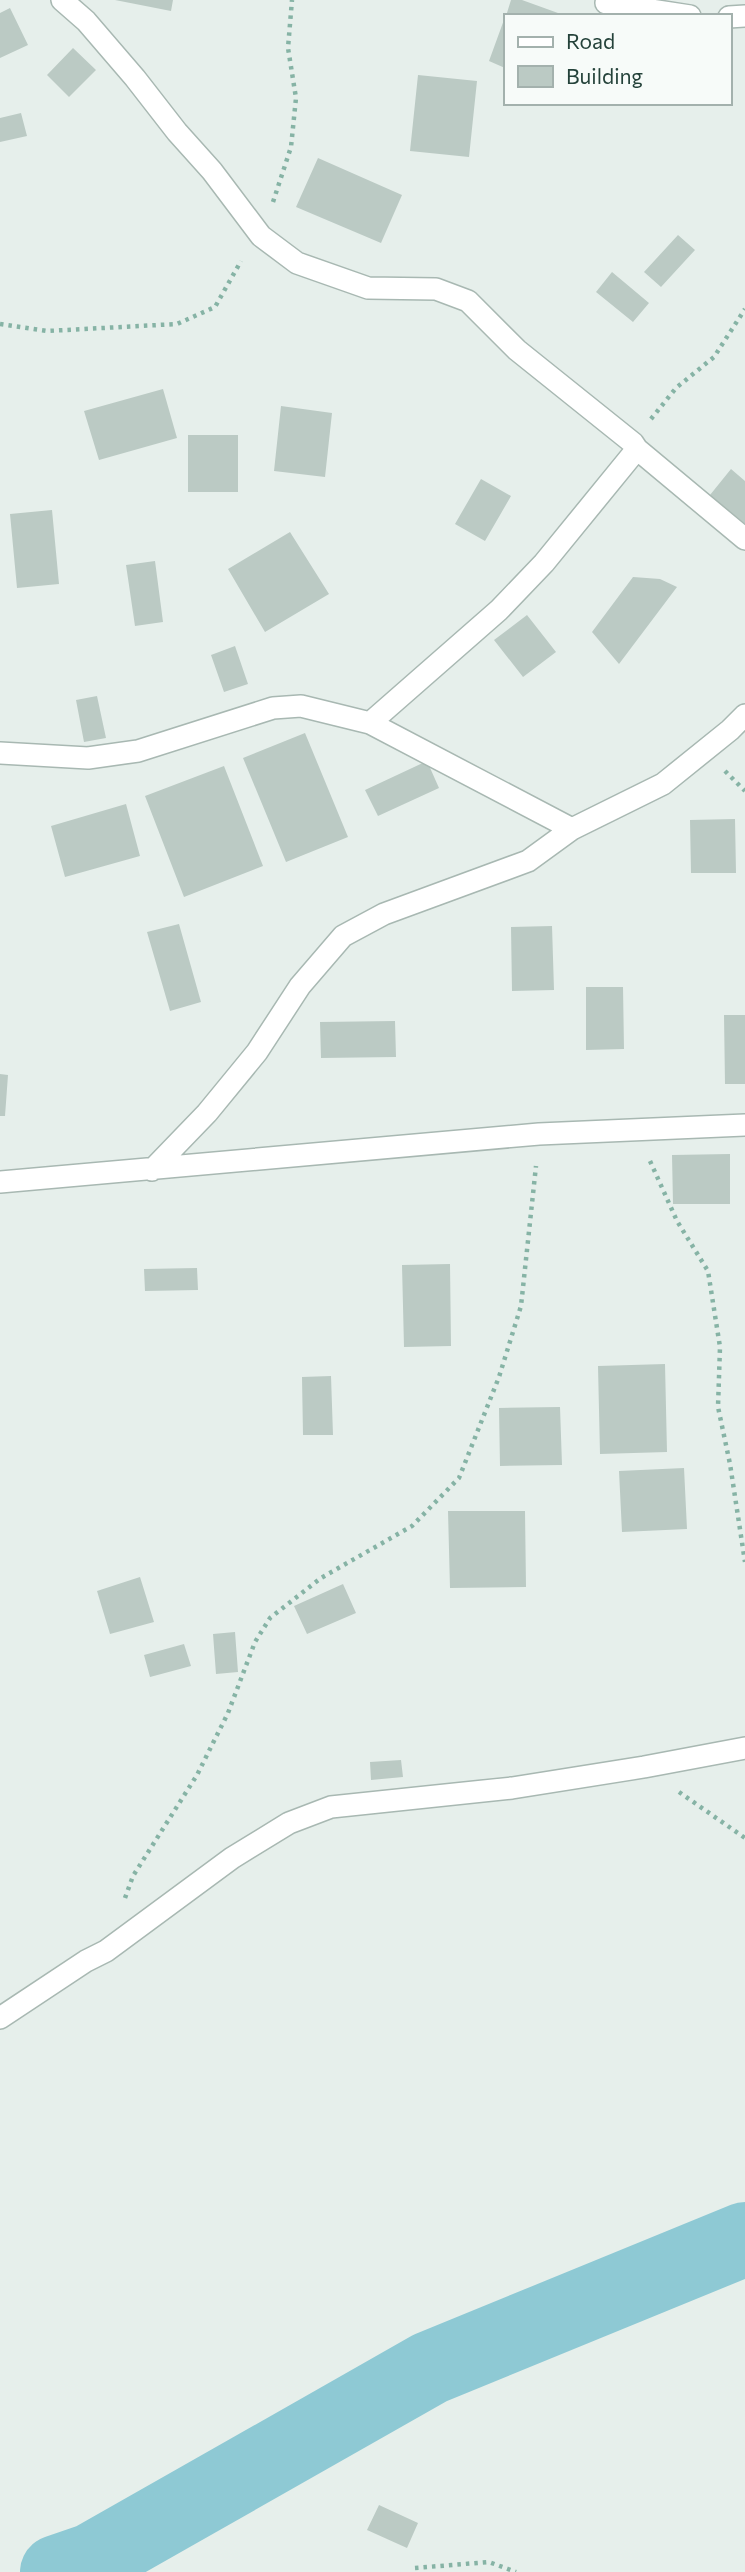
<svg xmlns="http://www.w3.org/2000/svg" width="745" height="2572" font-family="Commissioner,sans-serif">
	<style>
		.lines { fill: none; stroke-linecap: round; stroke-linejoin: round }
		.river { stroke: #8ec9d4; stroke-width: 74 }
		.building { fill: #bbcac4 }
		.minor-casing { stroke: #a8b8b2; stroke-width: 24 }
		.path { stroke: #86b3a5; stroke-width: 4.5; stroke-dasharray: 3.5 5; stroke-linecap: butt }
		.minor { stroke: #fff; stroke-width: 21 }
	</style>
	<rect width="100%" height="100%" fill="#e6efeb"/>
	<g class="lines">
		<path class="river" d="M57,2572l35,-12 338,-192 315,-129"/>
	</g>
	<path class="building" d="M115,0h58l-2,11z
		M511,0h11l36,13 -1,3h-51z
		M10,8l18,37 -28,13v-45z
		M505,17v51l-16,-7z
		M73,48l23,22 -27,27 -22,-22z
		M418,75l59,6 -8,76 -59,-6z
		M21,113l6,23 -27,6v-24z
		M318,158l84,37 -21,48 -85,-36z
		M678,235l17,15 -34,37 -17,-15z
		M612,272l37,31 -16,19 -37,-30z
		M163,389l14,49 -78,22 -15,-49z
		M281,406l51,7 -7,64 -51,-6z
		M188,435h50v57h-50z
		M731,469l14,12v43l-35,-29z
		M481,479l30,17 -26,45 -30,-17z
		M52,510l7,74 -42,4 -7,-74z
		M290,532l39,62 -64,38 -37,-63z
		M155,561l8,61 -28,4 -9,-61z
		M633,577l27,2 17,8 -58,77 -27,-32z
		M527,615l29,37 -33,25 -29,-37z
		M235,646l13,38 -24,8 -13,-37z
		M97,696l9,42 -22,4 -8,-42z
		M305,733l43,104 -62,25 -43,-104z
		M427,761l12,27 -61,28 -13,-26z
		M224,766l39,100 -79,31 -39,-101z
		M126,804l14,52 -75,21 -14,-51z
		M735,819l1,54h-45l-1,-53z
		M179,924l22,78 -31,9 -23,-79z
		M552,926l2,64 -42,1 -1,-64z
		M586,987h37l1,62 -38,1z
		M724,1015h21v69h-20z
		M395,1021l1,36 -75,1 -1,-36z
		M0,1074l8,1 -3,41h-5z
		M730,1154v50h-57l-1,-49z
		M450,1264l1,82 -47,1 -2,-82z
		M197,1268l1,22 -53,1 -1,-22z
		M665,1364l2,88 -67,2 -2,-88z
		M331,1376l2,59h-30l-1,-58z
		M560,1407l2,58 -62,1 -1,-58z
		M684,1468l3,61 -65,3 -3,-61z
		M448,1511h77l1,76 -76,1z
		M140,1577l14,45 -44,12 -13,-43z
		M343,1584l13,29 -49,21 -13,-28z
		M235,1632l3,40 -22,2 -3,-40z
		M184,1644l7,22 -41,11 -6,-22z
		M401,1760l2,17 -32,3 -1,-18z
		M379,2505l39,18 -11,25 -40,-18z"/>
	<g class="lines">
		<defs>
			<path id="minor" d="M62,0l24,21 49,57 42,54 35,39 49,65 36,27 71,25 68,1 32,12 49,49 116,93 4,6 108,90
				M606,3l84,13
				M729,17l16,-1
				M370,723l129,-113 45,-47 93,-114
				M0,753l88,5 50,-7 135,-43 28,-2 69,17 202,106
				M152,1170l55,-57 50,-61 43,-66 43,-50 41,-22 144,-53 44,-32 91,-45 67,-54 15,-15
				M0,1182l539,-48 206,-9
				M0,2018l86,-57 20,-10 126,-93 57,-35 42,-16 181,-19 132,-21 101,-19"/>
		</defs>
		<use href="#minor" class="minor-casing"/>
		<path class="path" d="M273,202l18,-55 5,-49 -8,-50 4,-48
			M0,324l47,7 130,-7 38,-17 26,-46
			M651,419l25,-31 38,-31 31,-48
			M725,771l20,20
			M650,1161l27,60 31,50 12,76 -2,60 12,57 15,98
			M679,1792l66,46
			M125,1898l8,-22 64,-101 31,-62 27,-71 15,-24 51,-40 91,-52 47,-48 40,-101 22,-71 15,-140
			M415,2568l74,-6 27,10"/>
		<use href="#minor" class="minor"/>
	</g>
	<rect x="504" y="14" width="228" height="91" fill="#f7fbf9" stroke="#a3b1ad" stroke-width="2"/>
	<rect x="518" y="37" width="35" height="10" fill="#ffffff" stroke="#a3b1ad" stroke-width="2"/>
	<text x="566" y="49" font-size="21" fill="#24423a">Road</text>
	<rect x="518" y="66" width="35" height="21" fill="#bbcac4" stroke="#a3b1ad" stroke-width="2"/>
	<text x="566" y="84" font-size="21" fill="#24423a">Building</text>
</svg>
